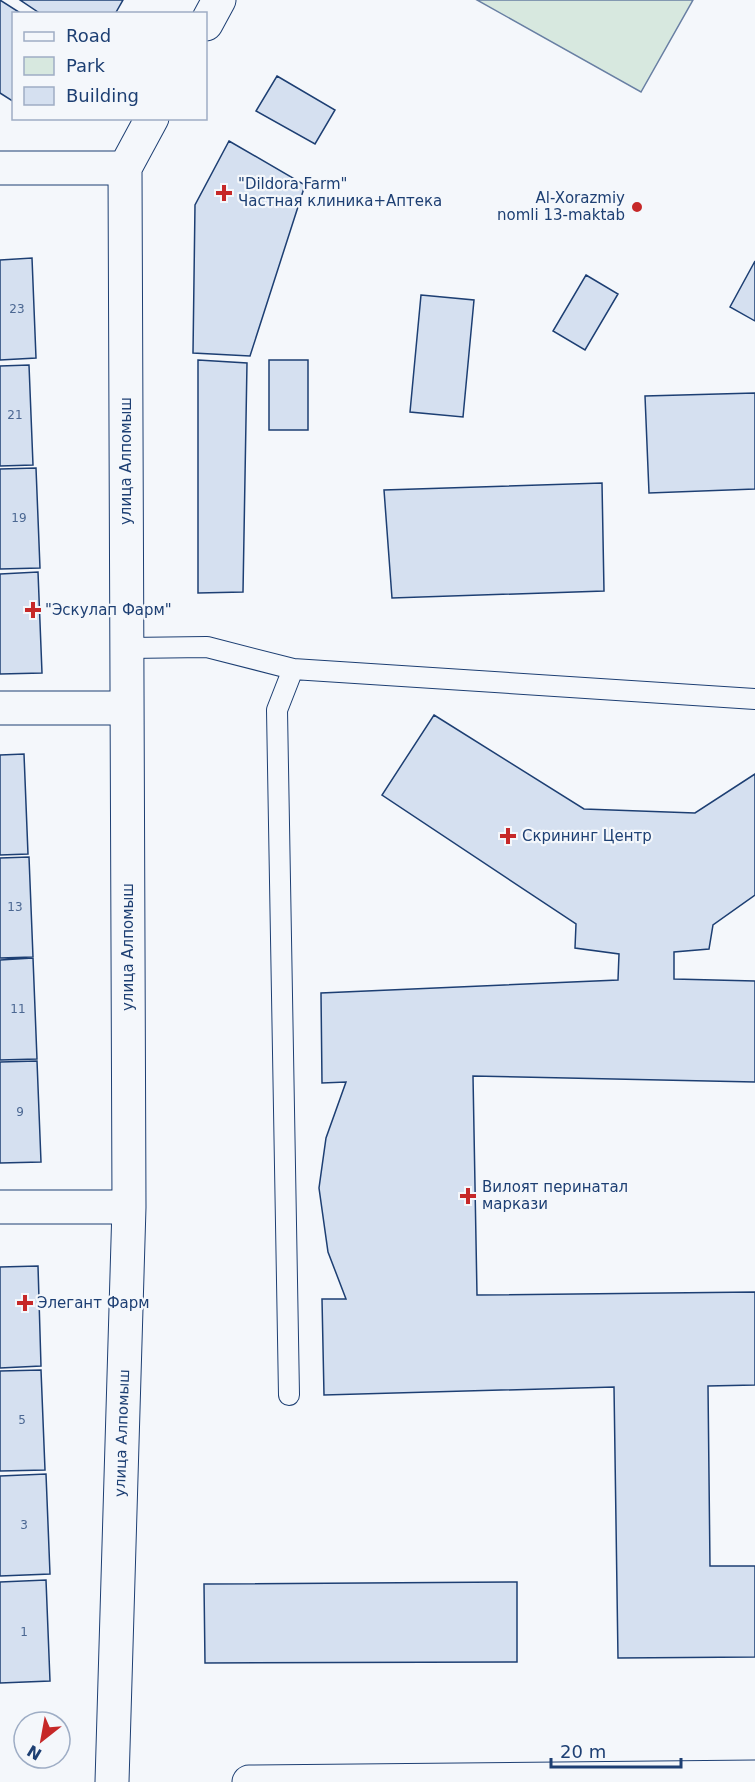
<svg xmlns="http://www.w3.org/2000/svg" width="755" height="1782" font-family="'DejaVu Sans',sans-serif">
	<style>
		.green { fill: #d7e8df; stroke: #687fa3; stroke-width: 1.5 }
		.building { fill: #d5e0f0; stroke: #1d3f73; stroke-width: 1.5 }
		.lines { fill: none; stroke-linecap: round; stroke-linejoin: round }
		.service-casing { stroke: #1d3f73; stroke-width: 22 }
		.minor-casing { stroke: #1d3f73; stroke-width: 35 }
		.secondary-casing { stroke: #1d3f73; stroke-width: 35 }
		.service { stroke: #f4f7fb; stroke-width: 20 }
		.minor { stroke: #f4f7fb; stroke-width: 33 }
		.secondary { stroke: #f4f7fb; stroke-width: 33 }
		.poi-dot { fill: #c62828; stroke: #f4f7fb; stroke-width: 2 }
		.labels { text-anchor: middle; stroke-width: 4.5; stroke-linejoin: round; paint-order: stroke }
		.number-label { font-size: 12px; fill: #4b6792 }
		.poi-label { font-size: 15px; fill: #1d3f73; stroke: #f4f7fb; text-anchor: start }
		.street-label { font-size: 15px; fill: #1d3f73; stroke: #f4f7fb }
	</style>
	<rect width="100%" height="100%" fill="#f4f7fb"/>
	<path class="green" d="M477,0h216l-52,92z"/>
	<path class="building" d="M0,0l22,14h-8v88l-14,-9z
		M20,0h103l-8,14h-74z
		M277,76l58,34 -20,34 -59,-33z
		M229,141l76,44 -55,171 -57,-3 2,-148z
		M32,258l4,100 -36,2v-100z
		M755,261v60l-25,-14z
		M586,275l32,19 -33,56 -32,-19z
		M421,295l53,5 -11,117 -53,-5z
		M198,360l49,3 -4,229 -45,1z
		M269,360h39v70h-39z
		M29,365l4,100 -33,1v-100z
		M755,393v96l-106,4 -4,-97z
		M36,468l4,100 -40,1v-100z
		M602,483l2,108 -212,7 -8,-108z
		M38,572l4,101 -42,1v-100z
		M434,715l150,94 111,4 60,-39v121l-42,30 -4,24 -35,3v27l81,2v101l-282,-6 4,219 278,-3v93l-47,1 2,180h45v91l-137,1 -4,-271 -290,8 -2,-96h24l-18,-47 -9,-64 7,-50 20,-56 -24,1 -1,-90 297,-13 1,-26 -44,-6 1,-24 -194,-129z
		M24,754l4,100 -28,1v-100z
		M29,857l4,100 -33,1v-100z
		M33,958l4,101 -37,1v-100z
		M37,1061l4,101 -41,1v-101z
		M38,1266l3,100 -41,2v-101z
		M41,1370l4,100 -45,1v-100z
		M46,1474l4,100 -50,2v-100z
		M46,1580l4,101 -50,2v-101z
		M517,1582v80l-312,1 -1,-79z"/>
	<g class="lines">
		<defs>
			<path id="service" d="M127,648l80,-1 86,22 -16,41 12,685
				M293,669l462,30"/>
			<path id="minor" d="M206,24l13,-24
				M0,168h125
				M0,708h127
				M0,1207h129
				M112,1782l17,-575 -4,-1039 27,-50"/>
			<path id="secondary" d="M249,1782l506,-5"/>
		</defs>
		<use href="#service" class="service-casing"/>
		<use href="#minor" class="minor-casing"/>
		<use href="#secondary" class="secondary-casing"/>
		<use href="#service" class="service"/>
		<use href="#minor" class="minor"/>
		<use href="#secondary" class="secondary"/>
	</g>
	<g class="poi-dot">
		<path d="M221 184h6v6h6v6h-6v6h-6v-6h-6v-6h6z"/>
		<circle cx="637" cy="207" r="6"/>
		<path d="M30 601h6v6h6v6h-6v6h-6v-6h-6v-6h6z"/>
		<path d="M505 827h6v6h6v6h-6v6h-6v-6h-6v-6h6z"/>
		<path d="M465 1187h6v6h6v6h-6v6h-6v-6h-6v-6h6z"/>
		<path d="M22 1294h6v6h6v6h-6v6h-6v-6h-6v-6h6z"/>
	</g>
	<g class="labels">
		<g class="number-label">
			<text x="17" y="313">23</text>
			<text x="15" y="419">21</text>
			<text x="19" y="522">19</text>
			<text x="15" y="911">13</text>
			<text x="18" y="1013">11</text>
			<text x="20" y="1116">9</text>
			<text x="22" y="1424">5</text>
			<text x="24" y="1529">3</text>
			<text x="24" y="1636">1</text>
		</g>
		<g class="poi-label">
			<text x="238" y="189">"Dildora Farm"<tspan x="238" dy="17">Частная клиника+Аптека</tspan></text>
			<text x="625" y="203" text-anchor="end">Аl-Xоrаzmiy<tspan x="625" dy="17">nоmli 13-mаktаb</tspan></text>
			<text x="45" y="615">"Эскулап Фарм"</text>
			<text x="522" y="841">Скрининг Центр</text>
			<text x="482" y="1192">Вилоят перинатал<tspan x="482" dy="17">маркази</tspan></text>
			<text x="37" y="1308">Элегант Фарм</text>
		</g>
		<g class="street-label">
			<text transform="translate(126 461) rotate(-90)" y="5">улица Алпомыш</text>
			<text transform="translate(128 947) rotate(-90)" y="5">улица Алпомыш</text>
			<text transform="translate(122 1433) rotate(-88)" y="5">улица Алпомыш</text>
		</g>
	</g>
	<rect x="12" y="12" width="195" height="108" fill="#f4f7fb" stroke="#9eadc5" stroke-width="1.5"/>
	<rect x="24" y="32" width="30" height="9" fill="#f4f7fb" stroke="#9eadc5" stroke-width="1.5"/>
	<text x="66" y="42" font-size="18" fill="#1d3f73">Road</text>
	<rect x="24" y="57" width="30" height="18" fill="#d7e8df" stroke="#9eadc5" stroke-width="1.5"/>
	<text x="66" y="72" font-size="18" fill="#1d3f73">Park</text>
	<rect x="24" y="87" width="30" height="18" fill="#d5e0f0" stroke="#9eadc5" stroke-width="1.5"/>
	<text x="66" y="102" font-size="18" fill="#1d3f73">Building</text>
	<g transform="translate(42 1740) rotate(211)"><circle r="28" fill="#f4f7fb" stroke="#9eadc5" stroke-width="1.5"/>
	<path d="M0-4.5L10 22L0 15L-10 22Z" fill="#c62828"/>
	<text y="-9" font-size="16" font-weight="bold" text-anchor="middle" fill="#1d3f73">N</text>
	</g>
	<path d="M551 1758v9h130v-9" fill="none" stroke="#1d3f73" stroke-width="3"/>
	<text x="560" y="1758" font-size="18" fill="#1d3f73" stroke="#f4f7fb" stroke-width="4.5" paint-order="stroke">20 m</text>
</svg>
